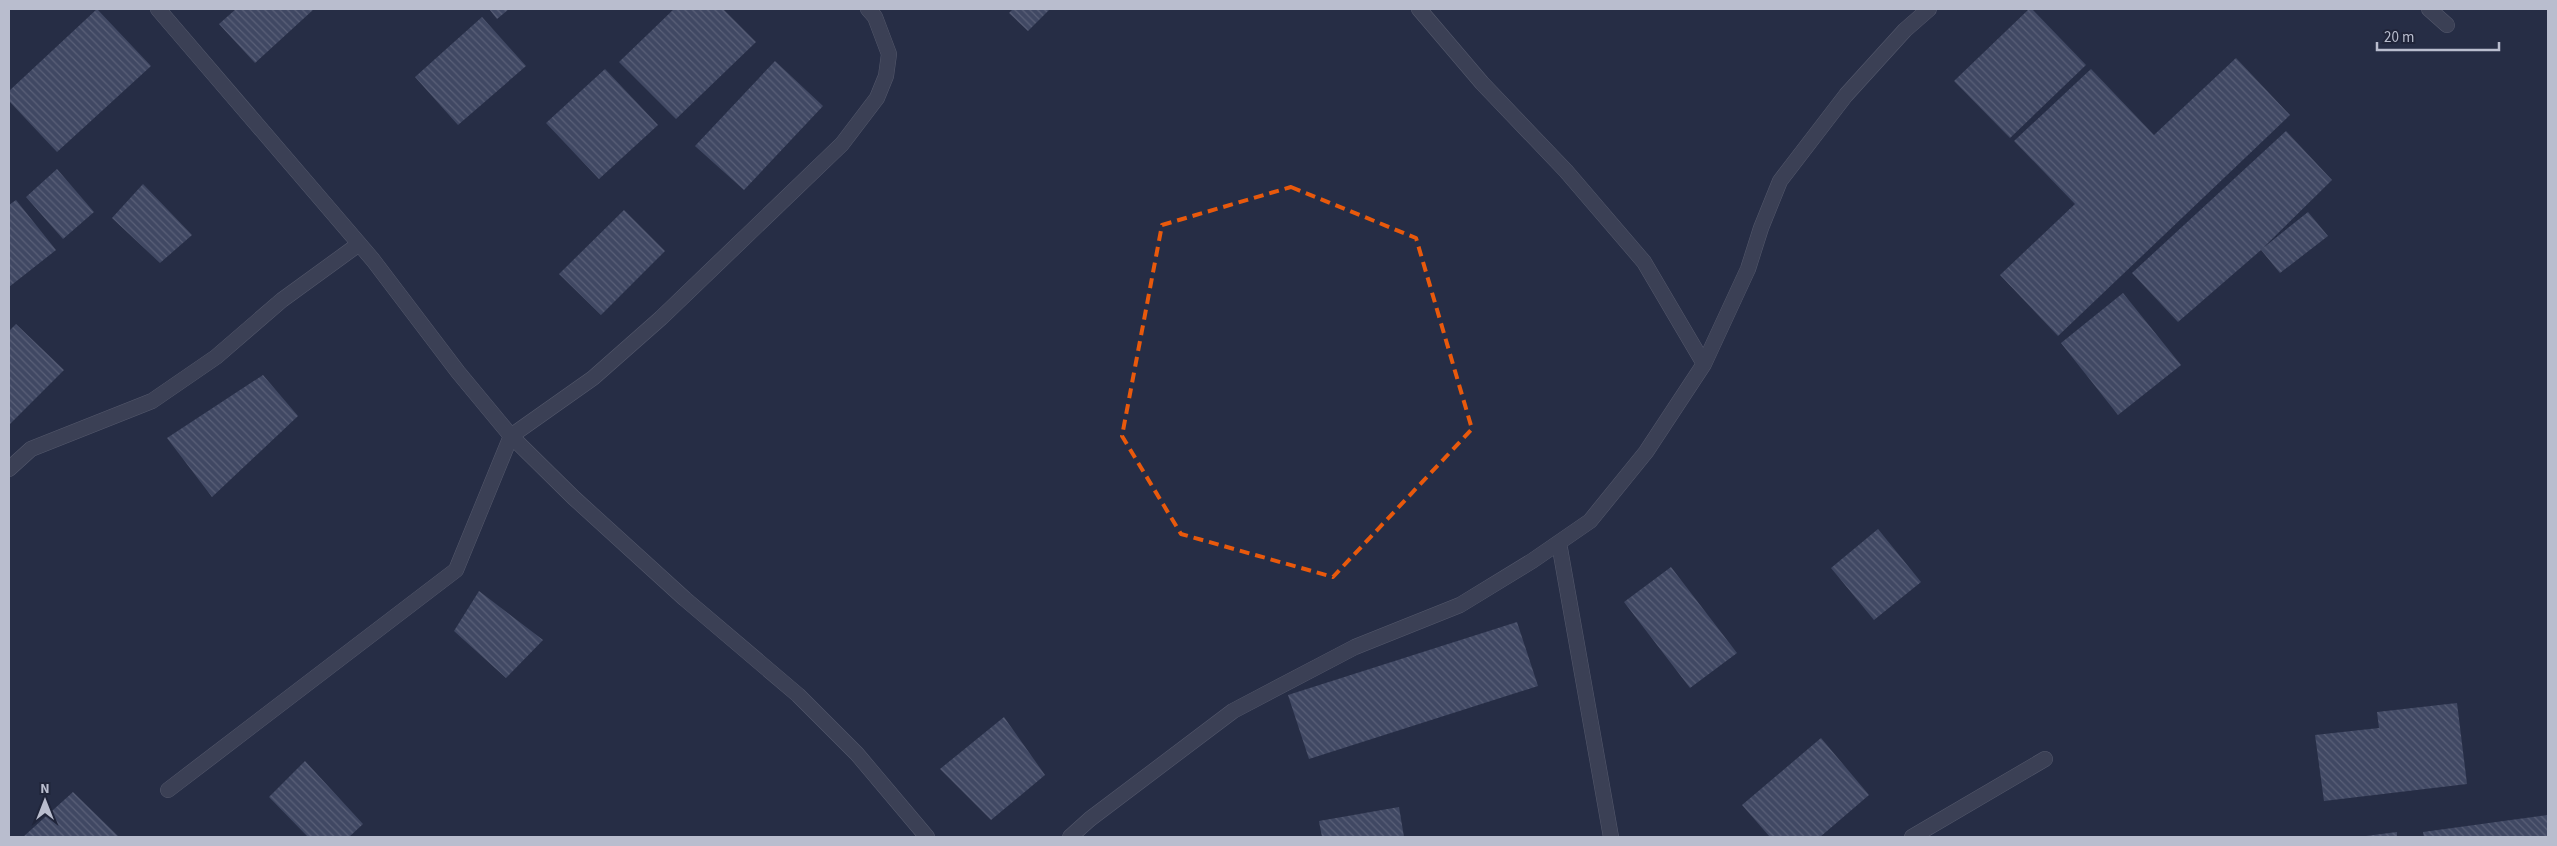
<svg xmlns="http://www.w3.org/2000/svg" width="2557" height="846" font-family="'Source Sans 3',sans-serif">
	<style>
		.building { fill: url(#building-back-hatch) }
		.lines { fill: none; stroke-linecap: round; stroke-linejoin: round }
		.minor-casing { stroke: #54586c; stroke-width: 16 }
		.minor { stroke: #3b4055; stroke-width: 15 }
		.marked { fill: none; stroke: #e8590c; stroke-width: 4; stroke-dasharray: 10 6; stroke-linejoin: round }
	</style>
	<defs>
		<pattern id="building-back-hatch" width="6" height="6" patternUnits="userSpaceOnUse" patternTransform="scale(1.25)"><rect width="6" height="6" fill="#404863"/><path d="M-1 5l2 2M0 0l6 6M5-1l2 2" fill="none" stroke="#5a6078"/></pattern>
	</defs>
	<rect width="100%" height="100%" fill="#262d45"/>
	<path class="building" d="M97,9l54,57 -94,86 -48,-51v-10z
		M236,9h78l-59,54 -36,-39z
		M489,9h20l-12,10z
		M674,9h49l33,33 -80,77 -57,-57z
		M1013,9h37l-22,22 -19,-18z
		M2029,9h3l54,56 -76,73 -56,-57z
		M482,17l44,49 -68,59 -43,-48z
		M2236,58l54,57 -232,221 -58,-61 75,-71 -61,-63 77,-72 63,66z
		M775,61l48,45 -79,84 -49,-44z
		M605,69l53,56 -59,54 -53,-56z
		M2286,131l46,49 -69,68 45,-36 20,24 -48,37 -19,-23 -83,72 -46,-49z
		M57,169l37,43 -31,27 -37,-42z
		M143,184l49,51 -32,28 -48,-45z
		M16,200l40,50 -47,37v-82z
		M624,210l41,41 -64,64 -42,-41z
		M2123,293l58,72 -63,50 -57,-72z
		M16,324l48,46 -55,55v-94z
		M263,375l35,41 -86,81 -45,-59z
		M1878,529l43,53 -47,38 -43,-52z
		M1671,567l66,86 -47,35 -66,-86z
		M479,591l64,49 -37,38 -52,-47z
		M1517,622l21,64 -229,73 -21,-64z
		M2457,703l10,81 -143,17 -9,-66 64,-7 -2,-16z
		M1004,717l41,58 -54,45 -51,-51z
		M1821,738l48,57 -49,42h-50l-28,-32z
		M305,761l58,63 -14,13h-41l-39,-40z
		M73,792l46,45h-96z
		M1399,807l5,30h-82l-3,-16z
		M2548,815v22h-124l-1,-5z
		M2397,832v5h-31v-1z"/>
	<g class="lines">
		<defs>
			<path id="minor" d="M158,9l215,251 85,112 53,64 63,62 111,101 113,96 59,59 70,83
				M1419,9l63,74 84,88 78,91 60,102
				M2429,9l18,16
				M9,469l22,-20 121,-48 64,-44 66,-57 77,-56
				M1559,543l52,294
				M168,790l288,-220 55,-134 82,-58 68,-60 181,-174 35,-46 9,-22 3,-22 -14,-37 -7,-8
				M1070,837l20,-18 143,-108 122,-64 105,-42 72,-44 58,-40 56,-69 58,-88 44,-95 13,-41 19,-47 66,-86 59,-65 24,-21
				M1912,837l133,-78"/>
		</defs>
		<use href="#minor" class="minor-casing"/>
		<use href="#minor" class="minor"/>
	</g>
	<path class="marked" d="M1291,187l125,51 56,191 -139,148 -152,-43 -59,-98 40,-211z"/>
	<rect width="2557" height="846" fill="none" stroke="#b9bdce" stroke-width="20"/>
	<g transform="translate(45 801)" stroke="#20253a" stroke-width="4" paint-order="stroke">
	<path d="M0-4L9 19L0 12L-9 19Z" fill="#b9bdce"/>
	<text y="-8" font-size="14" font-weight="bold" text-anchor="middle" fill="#b9bdce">N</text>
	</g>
	<path d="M2377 42v8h122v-8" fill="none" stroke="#b9bdce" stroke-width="2.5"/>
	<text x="2384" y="42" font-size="15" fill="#b9bdce" stroke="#20253a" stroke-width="4" paint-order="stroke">20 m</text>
</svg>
